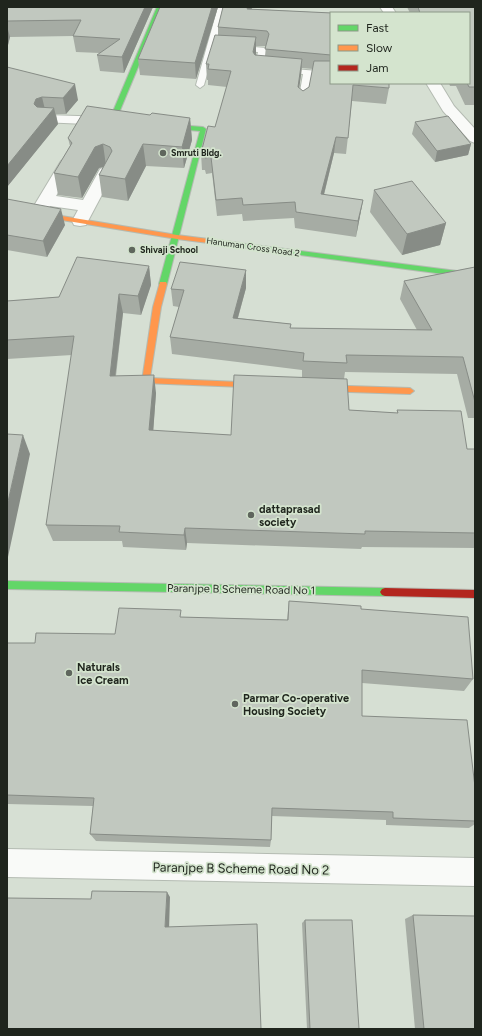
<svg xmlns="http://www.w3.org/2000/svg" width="482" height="1036" font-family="Figtree,sans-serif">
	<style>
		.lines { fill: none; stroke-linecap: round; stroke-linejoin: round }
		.lane-casing { stroke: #b4bbb2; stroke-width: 2 }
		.street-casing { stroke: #b4bbb2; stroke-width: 2 }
		.fast-casing { stroke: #b4bbb2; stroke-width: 2 }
		.slow-casing { stroke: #b4bbb2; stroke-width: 2 }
		.jam-casing { stroke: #b4bbb2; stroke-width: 2 }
		.lane { fill: #f9faf8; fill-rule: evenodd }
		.street { fill: #f9faf8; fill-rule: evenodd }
		.fast { fill: #63d668; fill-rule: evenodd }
		.slow { fill: #ff974d; fill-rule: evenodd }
		.jam { fill: #b3261e; fill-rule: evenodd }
		.wall { fill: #a6aca4; fill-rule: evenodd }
		.shaded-wall { fill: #878c86 }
		.building { fill: #c1c8bf; stroke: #878c86 }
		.poi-dot { fill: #5f665d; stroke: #d4e4ce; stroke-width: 1.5 }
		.labels { text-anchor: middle; stroke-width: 3.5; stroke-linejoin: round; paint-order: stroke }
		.far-poi-label { font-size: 9px; font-weight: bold; fill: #1f251d; stroke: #d4e4ce; text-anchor: start }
		.far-street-label { font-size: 9px; fill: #1f251d; stroke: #d4e4ce }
		.poi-label { font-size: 11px; font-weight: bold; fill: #1f251d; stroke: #d4e4ce; text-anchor: start }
		.street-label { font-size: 11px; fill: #1f251d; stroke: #d4e4ce }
		.near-street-label { font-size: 13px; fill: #1f251d; stroke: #d4e4ce }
	</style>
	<rect width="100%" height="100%" fill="#d6dfd3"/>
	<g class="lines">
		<defs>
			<path id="lane" d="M218,7h8l-10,37 50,4 1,2 -4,16 4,2 -4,2h-8l-1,-2 4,-16 -44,-3 -10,36 -4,3 -4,-3z
				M281,68l50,4v4l-19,-1 -6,28 -4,3 -4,-3 5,-29 -22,-2 -1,-2z"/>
			<path id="street" d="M380,7h12l4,6h-12z
				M426,83h14l14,23 21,23v14l-5,-2 -27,-30z
				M46,115l63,2 5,1 2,3 -2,3 -5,1 -68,-3 -2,-3 2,-3z
				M67,159l6,2 2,3 -19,32 27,4 17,-31 6,-2 6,2 2,3 -26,49 -2,4 -6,1 -6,-1 -2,-4 6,-11 -28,-4 -7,12 -6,1 -6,-1 -2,-4 32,-53z
				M7,849l468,9v28l-468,-9z"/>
			<path id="fast" d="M157,7h6l-47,113 87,7 3,2 -39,155 -4,2 -4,-2 41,-153 -88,-8 -3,-2z
				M238,243l227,29 10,-3v5l-9,3 -226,-30h-2z
				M7,581l378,7 3,1 2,3 -2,3 -3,1 -378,-7z"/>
			<path id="slow" d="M7,207l170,28 63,8 3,2 -3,2 -63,-8 -170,-28z
				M160,282h6l1,2 -6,23 -11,71 114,5 4,3 -1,2 -124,-5 -1,-2 11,-74z
				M319,385l91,3 4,3 -4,3 -91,-3 -4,-3z"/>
			<path id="jam" d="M385,588l90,2v8l-90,-2 -3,-1 -2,-3 2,-3z"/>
		</defs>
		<use href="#lane" class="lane-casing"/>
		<use href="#street" class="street-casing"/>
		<use href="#fast" class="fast-casing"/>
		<use href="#slow" class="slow-casing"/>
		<use href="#jam" class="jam-casing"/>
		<use href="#lane" class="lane"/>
		<use href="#street" class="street"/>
		<use href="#fast" class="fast"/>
		<use href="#slow" class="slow"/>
		<use href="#jam" class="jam"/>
	</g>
	<path class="wall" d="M7,7h146l-29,66 -24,-2 -3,-16 3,-2 -24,-1 -3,-16 -63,1 -3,12z
		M218,7l-22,72 -56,-4 -2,-16z
		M223,7h29v2l79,4v70l58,5 -3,16 -34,-3 -6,53 -12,-1 -10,42 39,5 -3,16 -4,21 -61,-9 -1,-10 -51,3 -1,-7 -25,2 -5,-43 -6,1 -1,-4h-3l-1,-17 14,-26 12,-40 -19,-2v-5h-1l-1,-16 12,-29v-8zM256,46h10l-1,10h-9zM302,68l11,1 -4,18 -6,4 -4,-3z
		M407,7h68v98h-10l-9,-19h-6l-1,-3h20v-70h-59z
		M7,67l71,33 -12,14h-10l2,10 -51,63z
		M150,115l40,3 2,22 -8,28 -38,-2 -18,35 -26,-4 -3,-22 5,-8 -5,1 -17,30 -24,-3 -4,-22 16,-27 -2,-8z
		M415,122l56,22 -3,11 -33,7 -23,-28z
		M374,190l72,33 -6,22 -38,10 -32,-43z
		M7,199l58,26 -18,32 -40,-7z
		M149,266l2,19 -10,30 -18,-2 -7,63 40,17 -3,38 78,4 71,-58v-7l-130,-16 -2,-17 9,-30 -6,-1 -2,-17 75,-1 -8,30 53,6 -1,4 127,2 -17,-31 4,-18 71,-14v151h-7l-11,-44 -112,-2 -1,7 5,31 48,3v-3l70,39h8v99l-113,-1 -1,2 -174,-6 -1,7 -63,-3 -1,-6h-69l-7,-16 26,-170 -65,4v-58l52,-4z
		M289,601l72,8 112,70 -9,12 -102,-8v33l113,71v37l-6,4 -83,-3v-5l-114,-4 -1,24 -1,7 -174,-6 -6,-7 3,-28 -86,-2v-161h28l80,-9 67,-17 105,3z
		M413,915l62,114h-60l-10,-110z
		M305,920l54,109h-52l-5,-106z"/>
	<path class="shaded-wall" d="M145,7h8l-29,66 -2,-16z
		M212,7h6l-22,72 -1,-16z
		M248,7h4l-5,18v-16z
		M7,26l3,11 -3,12z
		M256,37v16l-3,15v-16z
		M302,59l-1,16 -4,28 1,-16z
		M75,84l3,16 -12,14 -3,-16z
		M42,97l4,17 -8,6 -4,-16 2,-5z
		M54,108l4,16 -51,63v-21z
		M190,118l2,22 -8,28 -2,-21z
		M336,137l-2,16 -14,57 1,-16z
		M103,144l3,22 -7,2 -17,30 -4,-21 17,-30z
		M143,144l3,22 -18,35 -3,-22z
		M471,144l-3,11 -33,7 2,-11z
		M363,200l-3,16 -4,21 2,-16z
		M61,209l4,16 -18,32 -4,-16z
		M446,223l-6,22 -38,10 5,-21z
		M149,266l2,19 -10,30 -3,-19z
		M246,270v18l-13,47v-17z
		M119,294l4,19 -10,81 -3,-18z
		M154,375l2,18 -4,55 -3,-18z
		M23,435l7,19 -22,103 -1,-3v-48z
		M185,528l2,15 -1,7 -2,-15z
		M167,892l3,5 -1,33 -4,-3z"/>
	<path class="building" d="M7,7h138l-23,50 -25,-2 23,-16 -47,-3 8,-16 -74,1z
		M160,7h52l-17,56 -57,-4z
		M223,7h25l-1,2 85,4h-1v42l-66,-6 4,-15 -2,-3 -49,-4z
		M418,7h57v80h-6l-2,-4h2v-70h-49z
		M215,35l41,2 -3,15 2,3 47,4 -4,28 5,4 6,-4 5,-26h17v22h58v5l-36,-3 -5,53 -12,-1 -15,57 42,6 -5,21 -62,-9 -1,-10 -52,3 -1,-7 -26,2 -5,-43 -6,1 -1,-4 -3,-1 7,-27 7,1 16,-56 -23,-2 1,-5h-3z
		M7,67l68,17 -12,14 -21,-1 -6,2 -2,5 3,3 17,1 -47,58z
		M87,106l63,9 2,-2 38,5 -8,29 -39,-3 -18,35 -26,-4 13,-24 -2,-4 -7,-3 -8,3 -17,30 -24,-4 18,-30 -4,-5z
		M448,116l23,28 -34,7 -22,-29z
		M412,181l34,42 -39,11 -33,-44z
		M7,199l54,10 -18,32 -36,-6z
		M77,257l72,9 -11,30 -19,-2 -9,82 44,-1 -5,55 82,5 3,-60 113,4 2,31 49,3 -1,-3 64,1 6,38h8v84l-110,-2v3l-180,-6 -1,7 -65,-3 1,-6 -74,-1 28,-189 -67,4v-39l52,-4z
		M180,262l66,8 -13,48 58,6 -1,4 142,2 -28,-49 71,-14v135l-12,-45 -117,-2 1,8 -44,-2 1,-8 -134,-16 14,-47 -13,-1z
		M7,434l16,1 -16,71z
		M289,601l72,5v3l107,8 5,62 -111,-9v46l105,4 8,67v34l-82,-3v-6l-121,-4 -1,32 -181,-6 4,-36 -87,-3v-152h28l1,-10 79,1 4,-26 62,2 -1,7 108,3z
		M92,891l75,1 -2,35 92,-3 4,105h-254v-131l84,1z
		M413,915l62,1v113h-51z
		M305,920h47l7,109h-49z"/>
	<g class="poi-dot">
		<circle cx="163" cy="153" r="4"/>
		<circle cx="132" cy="250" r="4"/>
		<circle cx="251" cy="515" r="4"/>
		<circle cx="69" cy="673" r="4"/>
		<circle cx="235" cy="704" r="4"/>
	</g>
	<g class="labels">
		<g class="far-poi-label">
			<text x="171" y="156">Smruti Bldg.</text>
			<text x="140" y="253">Shivaji School</text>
		</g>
		<g class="far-street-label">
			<text transform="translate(253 247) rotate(8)" y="3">Hanuman Cross Road 2</text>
		</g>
		<g class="poi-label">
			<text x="259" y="513">dattaprasad<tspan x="259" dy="13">society</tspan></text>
			<text x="77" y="671">Naturals<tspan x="77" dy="13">Ice Cream</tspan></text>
			<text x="243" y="702">Parmar Co-operative<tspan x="243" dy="13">Housing Society</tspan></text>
		</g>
		<g class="street-label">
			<text transform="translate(241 589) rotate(1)" y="4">Paranjpe B Scheme Road No 1</text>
		</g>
		<g class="near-street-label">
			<text transform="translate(241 868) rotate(1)" y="5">Paranjpe B Scheme Road No 2</text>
		</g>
	</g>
	<rect width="482" height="1036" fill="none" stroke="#1f251d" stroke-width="16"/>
	<rect x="330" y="12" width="140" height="72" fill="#d4e4ce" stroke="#8c9887"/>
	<rect x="338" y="25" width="20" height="6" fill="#63d668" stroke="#8c9887"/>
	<text x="366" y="32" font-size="12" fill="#1f251d">Fast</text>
	<rect x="338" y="45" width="20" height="6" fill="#ff974d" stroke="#8c9887"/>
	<text x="366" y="52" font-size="12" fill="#1f251d">Slow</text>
	<rect x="338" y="65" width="20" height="6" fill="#b3261e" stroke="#8c9887"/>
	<text x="366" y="72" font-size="12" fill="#1f251d">Jam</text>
</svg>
